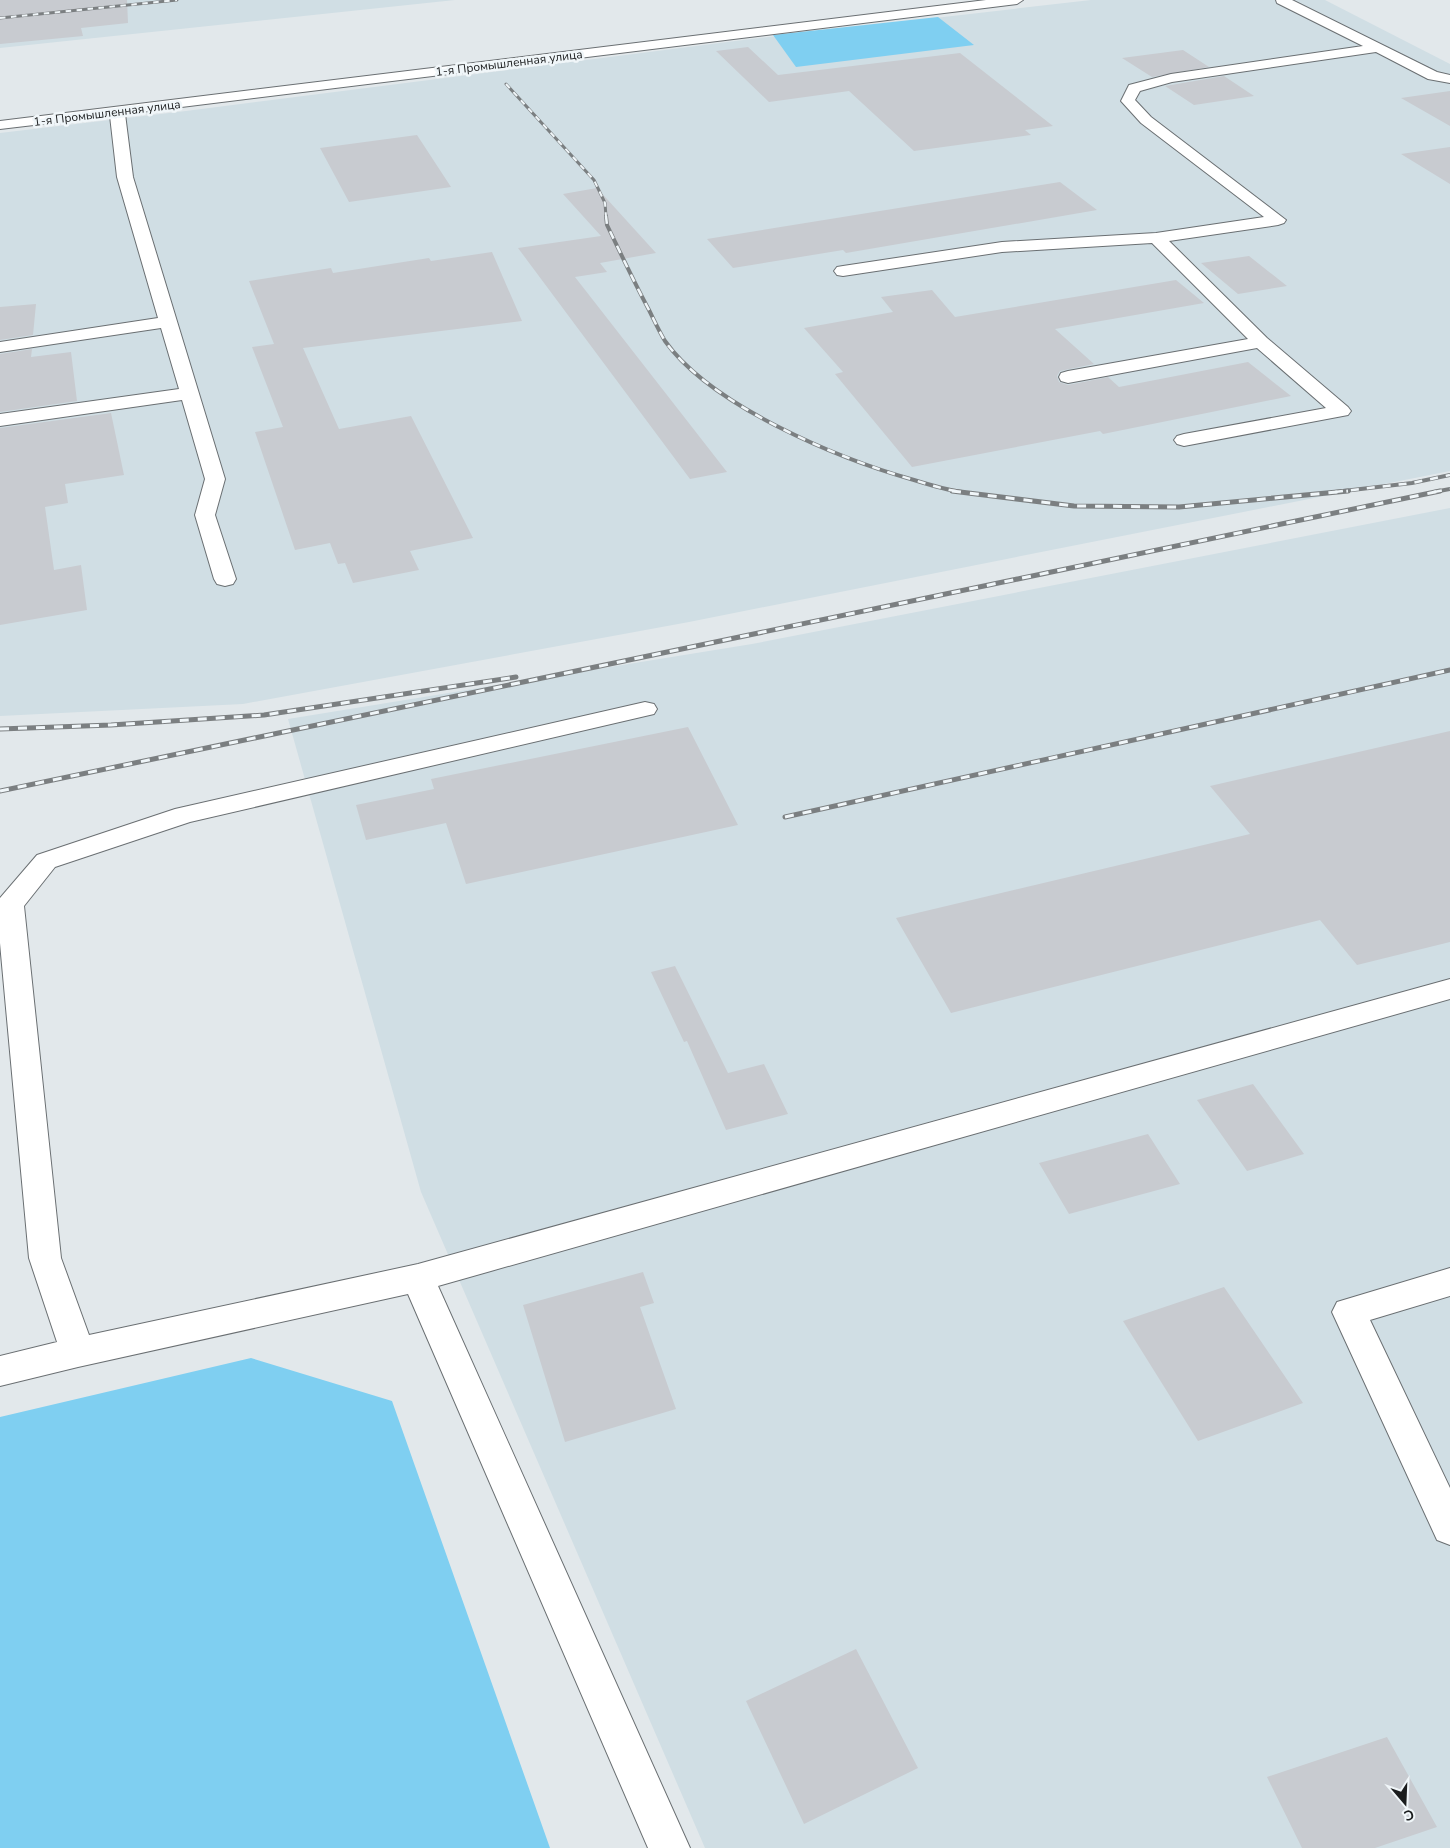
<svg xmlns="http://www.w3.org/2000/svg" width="1450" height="1848" font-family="'Nunito Sans',sans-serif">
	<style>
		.built { fill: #d0dee4 }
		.green { fill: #7fcff1 }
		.building { fill: #c8cbd0 }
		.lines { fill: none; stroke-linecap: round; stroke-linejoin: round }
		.minor-casing { stroke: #6a6f72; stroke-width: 2 }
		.minor { fill: #fff; fill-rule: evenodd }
		.rail-far2-casing { stroke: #7b7f81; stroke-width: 3 }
		.rail-far1-casing { stroke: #7b7f81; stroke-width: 4 }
		.rail-casing { stroke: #7b7f81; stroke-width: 5 }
		.rail-far2 { stroke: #f0f6f9; stroke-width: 2; stroke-dasharray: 5.5; stroke-linecap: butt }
		.rail-far1 { stroke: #f0f6f9; stroke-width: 2.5; stroke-dasharray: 8; stroke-linecap: butt }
		.rail { stroke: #f0f6f9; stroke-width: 3; stroke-dasharray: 9; stroke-linecap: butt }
		.labels { text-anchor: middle; stroke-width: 5; stroke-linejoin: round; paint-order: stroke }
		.far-street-label { font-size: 12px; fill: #1a1c1d; stroke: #f0f6f9 }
	</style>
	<rect width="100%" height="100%" fill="#e2e8eb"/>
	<path class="built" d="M0,0h455l-455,48z
		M1091,0h234l125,64v407l-761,151 -446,82 -243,12v-583l186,-22 557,-71z
		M1450,508v1340h-745l-284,-656 -133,-473 464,-75z"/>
	<path class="green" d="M938,17l36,28 -178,22 -23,-32z
		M251,1358l141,43 158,447h-550v-431z"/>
	<path class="building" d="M0,0h127l1,23 -47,5 2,8 -83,8z
		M748,47l30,28 182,-22 93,73 -28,4 6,5 -117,16 -65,-60 -80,11 -53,-51z
		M1183,50l26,17 -57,10 -30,-19z
		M1224,76l30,20 -60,9 -29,-19z
		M1450,91v35l-49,-28z
		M417,135l34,52 -102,15 -29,-54z
		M1450,147v37l-49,-30z
		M1060,182l37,28 -251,43 -3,-3 -110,18 -26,-29z
		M597,188l59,65 -56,10 7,9 -32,5 152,195 -37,7 -172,-231 83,-12 -38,-42z
		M492,252l30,69 -219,27 36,81 72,-13 62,122 -63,13 9,19 -66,13 -8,-20 -7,1 -8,-21 -35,7 -40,-118 28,-5 -31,-80 22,-3 -25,-63 82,-13 2,5 96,-15 2,3z
		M1249,256l38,30 -49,8 -37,-31z
		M1176,280l28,23 -149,26 39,35 -34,7 -3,5 2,6 9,3 40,-8 11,10 129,-25 43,34 -188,38 -3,-3 -188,36 -77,-93 8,-2 -39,-44 89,-16 -12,-15 51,-7 23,27z
		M36,304l-3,31 -33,5v-33z
		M32,349l-1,8 40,-5 6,49 -77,11v-58z
		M111,413l13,62 -59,9 3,19 -23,4 9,63 27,-5 6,45 -87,15v-197z
		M688,727l50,98 -272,59 -20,-61 -80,17 -10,-35 78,-16 -3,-10z
		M1450,731v211l-93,23 -37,-45 -369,93 -55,-95 354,-84 -40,-48z
		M675,966l53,107 36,-9 24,50 -62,16 -39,-89 -3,1 -33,-70z
		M1253,1084l51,70 -57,17 -50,-71z
		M1148,1134l32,50 -111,30 -30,-51z
		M643,1272l11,31 -14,4 36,102 -111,33 -42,-137z
		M1224,1287l79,116 -105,38 -75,-120z
		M856,1649l62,119 -114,56 -58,-123z
		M1387,1737l50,90 -62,21h-73l-35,-71z"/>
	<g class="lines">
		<defs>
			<path id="minor" d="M986,0h37l-6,4 -892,110 8,63 92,302 -10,36 21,64 -3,5 -8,2 -8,-2 -3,-5 -19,-64 10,-36 -23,-79 -182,26v-12l179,-25 -18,-61 -161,24v-10l158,-24 -41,-141 -7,-61 -110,13v-8z
				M1276,0h16l145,72 13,3v8l-22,-4 -52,-27 -204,30 -32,9 -5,9 16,17 135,103 -2,3 -6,2 -109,16 98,97 81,69 3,4 -3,4 -164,31 -7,-2 -3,-4 3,-4 7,-2 142,-26 -69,-60 -189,35 -7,-2 -2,-4 2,-4 7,-2 180,-32 -96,-96 -150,9 -159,24 -6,-1 -3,-4 3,-4 6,-1 159,-24 154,-9 108,-16 -123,-94 -20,-22 8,-16 42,-11 192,-28 -86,-43z
				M645,702l9,2 3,5 -3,5 -464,108 -135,45 -31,39 37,352 28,77 329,-71 1032,-285v20l-1012,287 252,562h-42l-240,-554 -330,73 -78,19v-30l57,-14 -28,-84 -29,-315v-45l37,-43 138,-46z
				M1450,1268v28l-80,24 80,168v57l-13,-5 -105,-228 5,-10z"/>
		</defs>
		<use href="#minor" class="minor-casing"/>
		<use href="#minor" class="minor"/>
		<defs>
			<path id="rail-far2" d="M0,18l177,-18
				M506,84l88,96 11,23 1,14"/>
			<path id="rail-far1" d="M606,216l1,9c14,29 27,57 42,85 5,10 10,21 16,31 46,65 174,118 249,139 16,5 32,10 48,12
				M1335,492l77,-9 38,-8
				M1434,492l16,-3"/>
			<path id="rail" d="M952,491l122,15 105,1 169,-16
				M0,729l111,-4 153,-10 252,-38
				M0,791l1440,-300
				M785,817l665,-147"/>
		</defs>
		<use href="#rail-far2" class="rail-far2-casing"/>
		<use href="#rail-far1" class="rail-far1-casing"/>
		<use href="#rail" class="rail-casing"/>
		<use href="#rail-far2" class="rail-far2"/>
		<use href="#rail-far1" class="rail-far1"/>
		<use href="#rail" class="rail"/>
	</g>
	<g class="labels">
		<g class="far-street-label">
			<text transform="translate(509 63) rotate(-7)" y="4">1-я Промышленная улица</text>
			<text transform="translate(107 113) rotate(-7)" y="4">1-я Промышленная улица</text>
		</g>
	</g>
	<g transform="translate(1405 1803) rotate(161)" stroke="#f0f6f9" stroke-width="4" paint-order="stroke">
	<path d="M0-4L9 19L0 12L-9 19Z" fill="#1a1c1d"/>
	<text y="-8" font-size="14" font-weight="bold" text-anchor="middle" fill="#1a1c1d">С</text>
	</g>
</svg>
